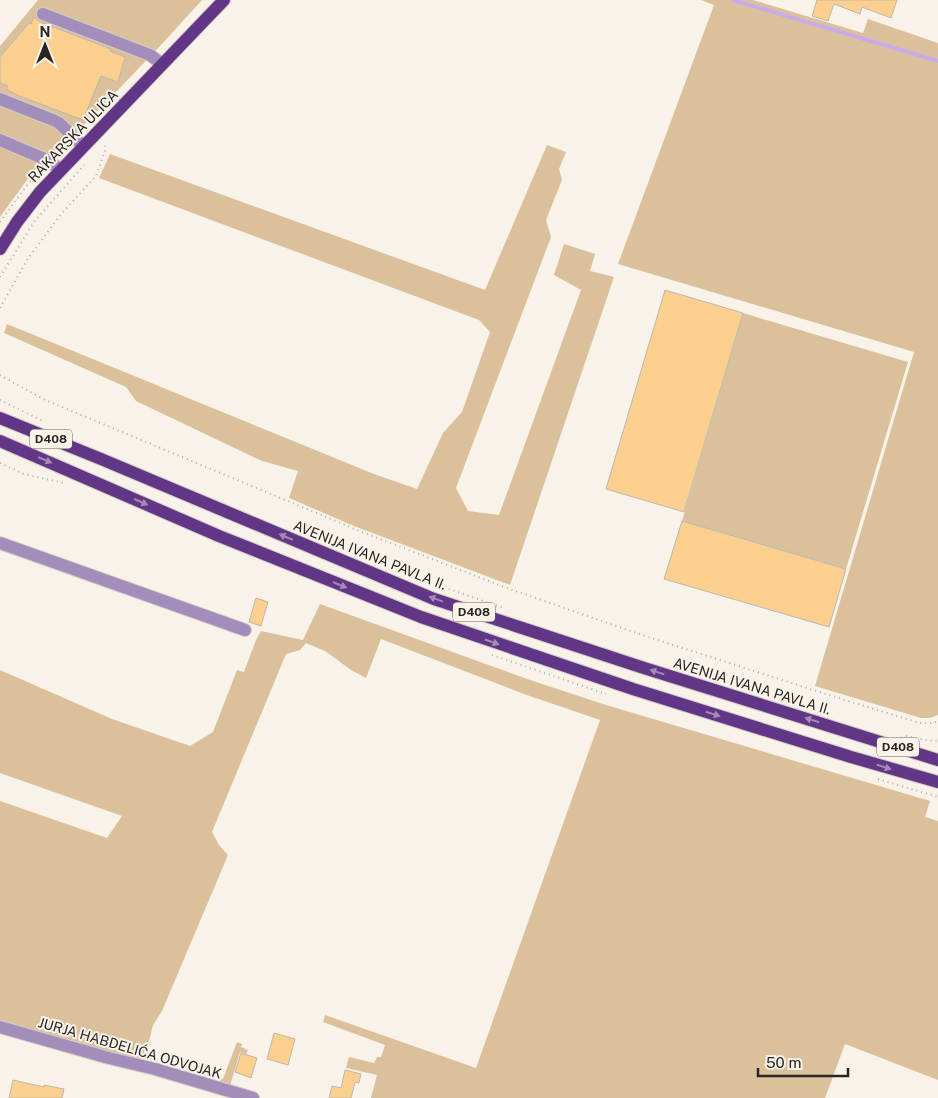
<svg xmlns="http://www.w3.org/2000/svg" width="938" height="1098" font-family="'Public Sans',sans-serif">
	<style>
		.green { fill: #dac19b }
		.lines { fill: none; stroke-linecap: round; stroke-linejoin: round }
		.stream { stroke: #caaaea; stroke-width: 4 }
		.building { fill: #fbd08f; stroke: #bdb7af }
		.minor-casing { stroke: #d3cdc5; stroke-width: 14 }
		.major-casing { stroke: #d3cdc5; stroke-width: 14 }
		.path { stroke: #b0aca5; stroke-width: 2; stroke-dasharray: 1 4; stroke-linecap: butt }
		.minor { stroke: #a38dba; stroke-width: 12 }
		.major { stroke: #613686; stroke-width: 12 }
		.oneway { fill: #a58bb3 }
		.labels { text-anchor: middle; stroke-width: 4; stroke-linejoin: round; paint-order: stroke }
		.shield { fill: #f8f2e9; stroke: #66635e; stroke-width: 1 }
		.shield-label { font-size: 12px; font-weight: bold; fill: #282623 }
		.street-label { font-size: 14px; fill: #282623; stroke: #f8f2e9 }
	</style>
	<rect width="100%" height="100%" fill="#f8f2e9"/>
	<path class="green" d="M38,0h164l-41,45 -69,72 -65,63 -27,37v-171z
		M701,0h52l110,33 5,-14 70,24v672l-8,3h-9l-106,-32 99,-334 -296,-88 96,-259z
		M547,145l19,7 -7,17 3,11 -16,40 5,17 -95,251 12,23 31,4 82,-225 -27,-15 10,-31 31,10 -5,17 24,6 -104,308 -156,-59 -65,-28 9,-27 -36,-10 -126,-60 -10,-14 -122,-54 3,-9 367,150 43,15 26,-56 19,-21 28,-80 -11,-12 -380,-142 11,-24 375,136z
		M743,313l165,49 -62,207 -164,-48z
		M320,604l210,76 76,25 324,96 -5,16 13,4v259l-93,-36 -20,54h-454l6,-23 -31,-7 3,-11 25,6 3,-6h4l4,-12 -62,-23 2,-7 151,53 124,-348 -76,-26 -143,-55 -15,39 -15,-8 -26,-19 -19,-8 -6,7 -14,4 -74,178 7,13 9,10 -66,156 -9,14 -9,36 -144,-37v-223l107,37 15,-22 -122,-43v-103l112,49 78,27 23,-14 24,-62 7,2 12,-32 5,-9 42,9z
		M237,1042l5,2 -1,3 7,3 -2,4 -6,-2 -10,34 -11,-3 2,-5 2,1z"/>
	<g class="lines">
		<path class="stream" d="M733,0l205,61"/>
	</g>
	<path class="building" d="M817,0h80l-6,18 -29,-11 -2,7 -26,-10 -6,17 -16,-5z
		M34,17l6,5 71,27 -1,2 15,6 -7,25 -17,-6 -18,44 -66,-25 -11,-6 2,-3 -8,-3v-26l29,-34 2,1z
		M665,290l78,23 -59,199 -78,-23z
		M682,521l164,48 -17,58 -165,-48z
		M256,598l12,4 -7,24 -12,-4z
		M274,1033l21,6 -7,26 -21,-6z
		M241,1053l16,5 -6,20 -16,-6z
		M345,1070l16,4 -2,9 -4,-1 -4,16h-22l3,-12 9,2z
		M13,1080l31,7v-2l20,4 -2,9h-53z"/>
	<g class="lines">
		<defs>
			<path id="minor" d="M43,14l107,41 12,9
				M0,99l53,21 6,3 24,23
				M0,140l47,20 14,10
				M0,543l245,87
				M0,1027l109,31 46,11 98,29"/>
			<path id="major" d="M0,249l17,-27 23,-30 184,-192
				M0,418l101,41 333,140 210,69 294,92
				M0,441l219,95 202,81 212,72 218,68 87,25"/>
		</defs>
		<use href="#minor" class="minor-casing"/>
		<use href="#major" class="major-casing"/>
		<path class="path" d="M58,153l7,-7
			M0,222l28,-38 12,-13
			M0,277l34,-55 50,-57
			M0,308l27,-48 35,-47 34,-37 9,-25v-9
			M0,375l43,24 319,133 145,56 138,48 203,65 72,22h13l5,-2
			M0,400l43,21
			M0,463l24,11 40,9
			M425,581l79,27
			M492,655l114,39
			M906,736l19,4 13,1
			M878,779l60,18"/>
		<use href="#minor" class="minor"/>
		<use href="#major" class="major"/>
	</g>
	<defs><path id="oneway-solid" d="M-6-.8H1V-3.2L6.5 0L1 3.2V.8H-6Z" transform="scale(1.25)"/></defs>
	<g class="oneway">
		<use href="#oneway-solid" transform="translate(45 460) rotate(23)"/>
		<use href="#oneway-solid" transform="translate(141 502) rotate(24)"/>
		<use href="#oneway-solid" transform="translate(286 537) rotate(-157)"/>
		<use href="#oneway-solid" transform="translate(340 585) rotate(22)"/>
		<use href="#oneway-solid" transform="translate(436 599) rotate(-160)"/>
		<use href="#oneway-solid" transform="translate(492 642) rotate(19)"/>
		<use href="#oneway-solid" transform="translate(657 672) rotate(-163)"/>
		<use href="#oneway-solid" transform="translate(713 714) rotate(17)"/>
		<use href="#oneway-solid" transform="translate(812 720) rotate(-163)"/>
		<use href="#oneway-solid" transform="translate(884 767) rotate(17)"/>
	</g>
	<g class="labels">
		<g class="shield">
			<rect x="30" y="429.5" width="42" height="19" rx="4"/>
			<rect x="453" y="602.5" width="42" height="19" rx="4"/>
			<rect x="877" y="737.5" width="42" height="19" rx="4"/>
		</g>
		<g class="shield-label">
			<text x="51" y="443">D408</text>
			<text x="474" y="616">D408</text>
			<text x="898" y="751">D408</text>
		</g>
		<g class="street-label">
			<text transform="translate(73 136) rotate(-46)" y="5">RAKARSKA ULICA</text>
			<text transform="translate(370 555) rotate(22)" y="5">AVENIJA IVANA PAVLA II.</text>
			<text transform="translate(752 686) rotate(17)" y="5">AVENIJA IVANA PAVLA II.</text>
			<text transform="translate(130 1048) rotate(16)" y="5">JURJA HABDELIĆA ODVOJAK</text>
		</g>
	</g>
	<g transform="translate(45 45)" stroke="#f8f2e9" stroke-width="4" paint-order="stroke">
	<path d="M0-4L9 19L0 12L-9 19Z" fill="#282623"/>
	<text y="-8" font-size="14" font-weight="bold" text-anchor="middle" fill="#282623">N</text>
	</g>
	<path d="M758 1068v8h90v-8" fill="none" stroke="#282623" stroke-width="2.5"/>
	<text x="766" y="1068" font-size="15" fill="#282623" stroke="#f8f2e9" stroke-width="4" paint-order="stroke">50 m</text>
</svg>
